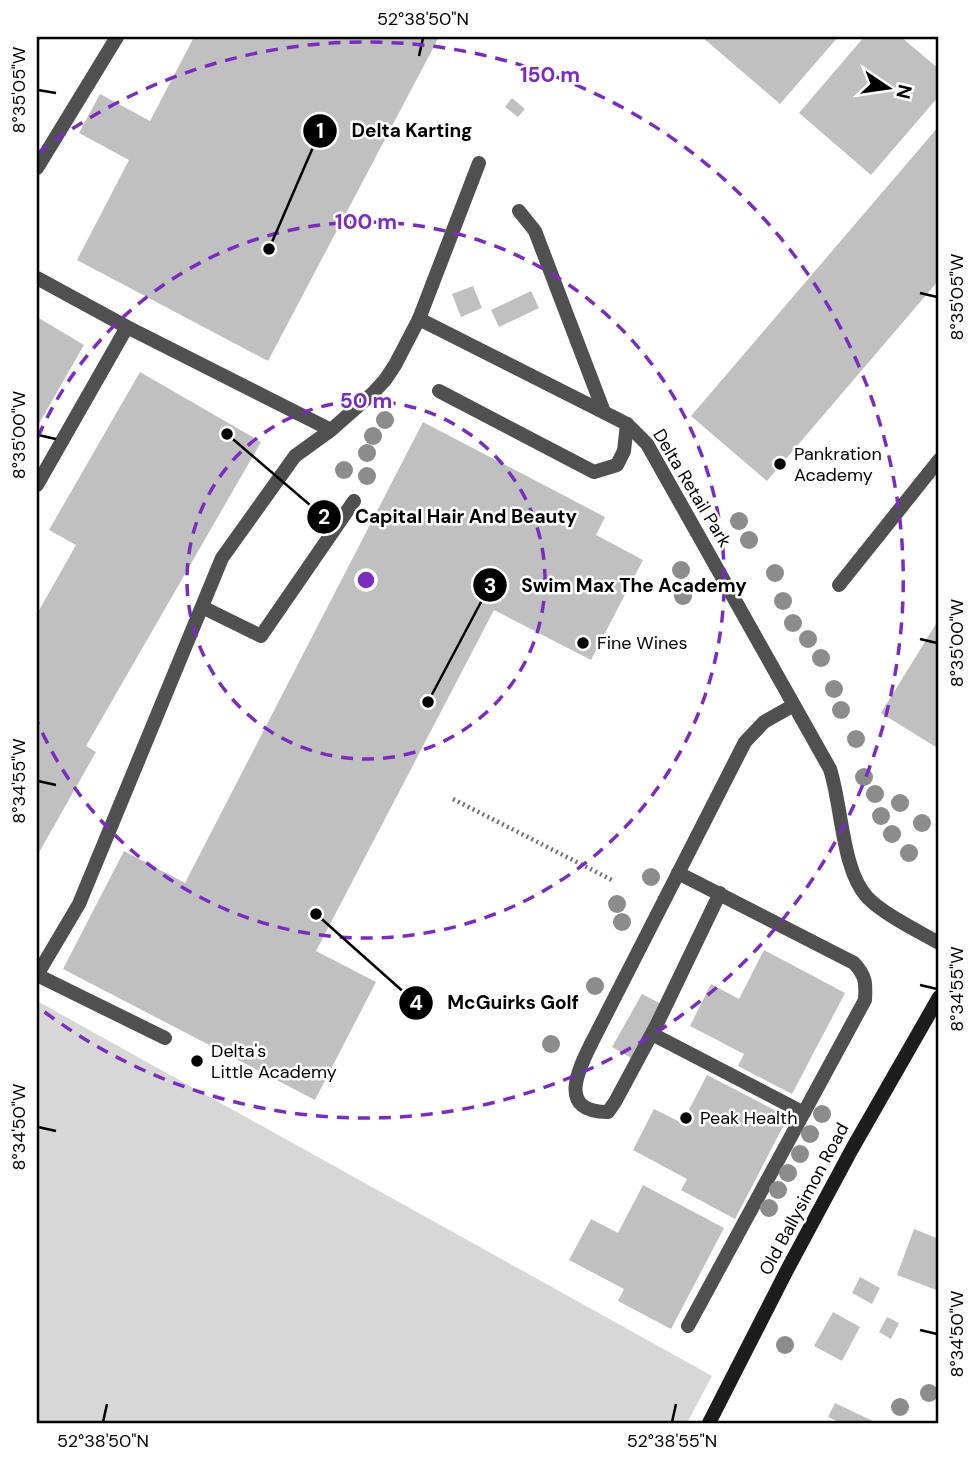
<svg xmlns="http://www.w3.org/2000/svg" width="976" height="1460" font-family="'DM Sans',sans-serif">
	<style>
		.green { fill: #d7d7d7 }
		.building { fill: #c0c0c0 }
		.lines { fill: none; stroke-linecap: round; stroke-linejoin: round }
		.path { stroke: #727272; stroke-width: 4.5; stroke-dasharray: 2 3.5; stroke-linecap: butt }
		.lane { stroke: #505050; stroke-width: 14 }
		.street { stroke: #505050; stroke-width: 14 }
		.secondary { stroke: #1d1d1d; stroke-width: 14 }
		.rail { stroke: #000; stroke-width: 5; stroke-dasharray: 10 3.5 2 3.5; stroke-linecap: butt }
		.tree { fill: #8c8c8c }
		.ticks { fill: none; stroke: #000; stroke-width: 2.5 }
		.ring { fill: none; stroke: #7b2cbf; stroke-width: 3.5; stroke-dasharray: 12 9 }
		.poi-dot { fill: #000; stroke: #fff; stroke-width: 2.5 }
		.labels { text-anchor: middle; stroke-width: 5; stroke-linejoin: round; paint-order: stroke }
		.poi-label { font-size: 18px; fill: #000; stroke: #fff; text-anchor: start }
		.street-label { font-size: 18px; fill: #000; stroke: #fff }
		.centre { fill: #7b2cbf; stroke: #fff; stroke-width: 3.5 }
		.ring-label { font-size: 21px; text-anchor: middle; font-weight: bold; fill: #7b2cbf; stroke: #fff; stroke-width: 5; stroke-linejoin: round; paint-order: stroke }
		.leader { fill: none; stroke: #000; stroke-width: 2.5 }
		.callout-dot { fill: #000; stroke: #fff; stroke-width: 2.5 }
		.mark-label { font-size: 21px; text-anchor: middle; font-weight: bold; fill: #fff }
		.callout-label { font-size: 19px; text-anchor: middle; font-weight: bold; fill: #000; stroke: #fff; stroke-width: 5; stroke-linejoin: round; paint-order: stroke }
		.neatline { fill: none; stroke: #000; stroke-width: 2.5 }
		.ticks-label { font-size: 18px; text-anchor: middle; fill: #000 }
	</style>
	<rect width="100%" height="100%" fill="#fff"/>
	<path class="green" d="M37,1001l675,375 -25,47h-650z"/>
	<path class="building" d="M194,37h245l-171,324 -191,-101 52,-100 -50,-27 21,-39 50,27z
		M702,37h136l-58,67z
		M864,37h37l38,32v27l-68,79 -72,-62z
		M512,98l13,11 -7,8 -13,-10z
		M939,126v154l-172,201 -76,-65z
		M473,286l9,22 -21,9 -9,-23z
		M531,291l8,17 -40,19 -8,-17z
		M37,317l47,28 -47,82z
		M140,372l121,70 -175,304 10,6 -59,104v-242l39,-69 -27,-15z
		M423,422l182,95 -9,18 47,25 -52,100 -97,-50 -178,341 60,31 -61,118 -252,-131 61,-118 61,32z
		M939,619v130l-58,-36z
		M764,950l81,43 -53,101 -54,-28 6,-12 -54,-28 21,-42 28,15z
		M642,994l21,11 -30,54 -21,-12z
		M707,1075l81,42 -53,102 -54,-29 6,-11 -54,-29 21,-41 28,14z
		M643,1185l81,43 -53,101 -53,-28 6,-12 -55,-29 22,-41 27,14z
		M914,1229l25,10v52l-42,-16z
		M860,1277l20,11 -8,16 -20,-11z
		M833,1312l27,15 -18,34 -28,-15z
		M887,1317l12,6 -8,16 -12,-7z
		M835,1403l42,20h-36l-13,-6z"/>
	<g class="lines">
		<path class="path" d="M453,799l159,81"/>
		<path class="lane" d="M37,168l80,-131
			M519,211l16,20 69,181
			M37,278l90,49 204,103 42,-37 12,-13 10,-15 24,-46 60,-156
			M439,391l155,81 23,-7 7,-14 3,-27
			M37,485l90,-158
			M839,585l100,-125
			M202,607l59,29 93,-135
			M678,873l176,90c12,13 12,20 11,37l-177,326
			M37,975l42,-71 143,-346 73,-102 36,-26
			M37,975l128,63
			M652,1034l152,79
			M591,1044c-14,28 -33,68 17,68l7,-10 42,-78 63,-131"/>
		<path class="street" d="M419,319l208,105 20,20 183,325c12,37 12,101 37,128 16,17 51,34 72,46
			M591,1044l154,-302 19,-20 30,-17"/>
		<path class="secondary" d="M709,1423l77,-151 66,-123 87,-152"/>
		<path class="rail" d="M37,39l1,-2"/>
	</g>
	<g class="tree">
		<circle cx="385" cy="420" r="9"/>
		<circle cx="373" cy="436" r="9"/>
		<circle cx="367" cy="453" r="9"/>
		<circle cx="344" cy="470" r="9"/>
		<circle cx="367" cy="476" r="9"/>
		<circle cx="739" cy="521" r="9"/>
		<circle cx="749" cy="540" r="9"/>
		<circle cx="681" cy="570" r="9"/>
		<circle cx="775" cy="573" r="9"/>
		<circle cx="683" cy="596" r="9"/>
		<circle cx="783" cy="601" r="9"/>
		<circle cx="793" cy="623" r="9"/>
		<circle cx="808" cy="639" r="9"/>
		<circle cx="821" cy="658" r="9"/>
		<circle cx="834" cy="689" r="9"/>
		<circle cx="841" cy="710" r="9"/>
		<circle cx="856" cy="739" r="9"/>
		<circle cx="864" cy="777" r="9"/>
		<circle cx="875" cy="794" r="9"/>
		<circle cx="900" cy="803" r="9"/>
		<circle cx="881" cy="816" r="9"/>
		<circle cx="922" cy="823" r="9"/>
		<circle cx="892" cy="834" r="9"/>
		<circle cx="909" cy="853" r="9"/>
		<circle cx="651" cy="877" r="9"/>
		<circle cx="617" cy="904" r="9"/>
		<circle cx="622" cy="922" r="9"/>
		<circle cx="595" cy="986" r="9"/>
		<circle cx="551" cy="1044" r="9"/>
		<circle cx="822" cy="1114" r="9"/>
		<circle cx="810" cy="1134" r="9"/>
		<circle cx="800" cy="1154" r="9"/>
		<circle cx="788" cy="1173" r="9"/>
		<circle cx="778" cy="1190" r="9"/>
		<circle cx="769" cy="1208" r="9"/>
		<circle cx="785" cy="1345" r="9"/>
		<circle cx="929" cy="1393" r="9"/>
		<circle cx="900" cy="1407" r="9"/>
	</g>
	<path class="ticks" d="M419,56l4,-18M38,90l18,3M920,293l17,4M38,435l18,4M920,639l17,4M38,781l18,4M920,985l17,4M38,1127l18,4M920,1330l17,4M103,1422l4,-18M672,1422l4,-18"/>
	<g class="ring">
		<circle cx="366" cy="580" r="179"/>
		<path d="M38 437A358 358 0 1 1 38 723"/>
		<path d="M38 153A538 538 0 1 1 38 1007"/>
	</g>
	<g class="poi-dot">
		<circle cx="780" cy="464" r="7"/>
		<circle cx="583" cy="643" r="7"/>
		<circle cx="197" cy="1061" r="7"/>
		<circle cx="686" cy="1118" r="7"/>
	</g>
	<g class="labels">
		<g class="poi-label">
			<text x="794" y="460">Pankration<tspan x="794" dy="21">Academy</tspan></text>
			<text x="597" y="649">Fine Wines</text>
			<text x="211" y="1057">Delta's<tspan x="211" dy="21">Little Academy</tspan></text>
			<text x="700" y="1124">Peak Health</text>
		</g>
		<g class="street-label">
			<text transform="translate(692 488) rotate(59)" y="6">Delta Retail Park</text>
			<text transform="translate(804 1199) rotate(-62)" y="6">Old Ballysimon Road</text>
		</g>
	</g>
	<circle cx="366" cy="580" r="10" class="centre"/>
	<g class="ring-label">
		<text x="550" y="82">150 m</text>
		<text x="366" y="229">100 m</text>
		<text x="366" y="408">50 m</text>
	</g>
	<path class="leader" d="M269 249L320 131M227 434L324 517M428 702L490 585M316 914L416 1003"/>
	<g class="callout-dot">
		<circle cx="269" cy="249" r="7"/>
		<circle cx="227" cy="434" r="7"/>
		<circle cx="428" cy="702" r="7"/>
		<circle cx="316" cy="914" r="7"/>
		<circle cx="320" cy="131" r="18"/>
		<circle cx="324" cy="517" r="18"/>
		<circle cx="490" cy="585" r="18"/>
		<circle cx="416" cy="1003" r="18"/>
	</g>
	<g class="mark-label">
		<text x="320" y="138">1</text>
		<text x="324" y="524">2</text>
		<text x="490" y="593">3</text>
		<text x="416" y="1010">4</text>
	</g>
	<g class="callout-label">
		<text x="412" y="137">Delta Karting</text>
		<text x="466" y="523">Capital Hair And Beauty</text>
		<text x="634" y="592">Swim Max The Academy</text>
		<text x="513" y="1009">McGuirks Golf</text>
	</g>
	<rect width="976" height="1460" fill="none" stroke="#ffffff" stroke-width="77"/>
	<g transform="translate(888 88) rotate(103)" stroke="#ffffff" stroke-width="5" paint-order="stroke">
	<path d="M0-5L12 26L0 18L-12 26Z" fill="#000000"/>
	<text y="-10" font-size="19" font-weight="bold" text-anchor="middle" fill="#000000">N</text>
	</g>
	<rect x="38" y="38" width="899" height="1384" class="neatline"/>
	<g class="ticks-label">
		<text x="423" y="25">52°38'50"N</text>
		<text transform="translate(19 90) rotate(-90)" y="6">8°35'05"W</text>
		<text transform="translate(957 297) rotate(-90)" y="6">8°35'05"W</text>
		<text transform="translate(19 435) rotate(-90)" y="6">8°35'00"W</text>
		<text transform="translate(957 643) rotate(-90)" y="6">8°35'00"W</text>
		<text transform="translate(19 781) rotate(-90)" y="6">8°34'55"W</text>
		<text transform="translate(957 989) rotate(-90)" y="6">8°34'55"W</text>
		<text transform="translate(19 1127) rotate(-90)" y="6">8°34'50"W</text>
		<text transform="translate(957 1334) rotate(-90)" y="6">8°34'50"W</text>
		<text x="103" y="1447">52°38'50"N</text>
		<text x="672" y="1447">52°38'55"N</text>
	</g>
</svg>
